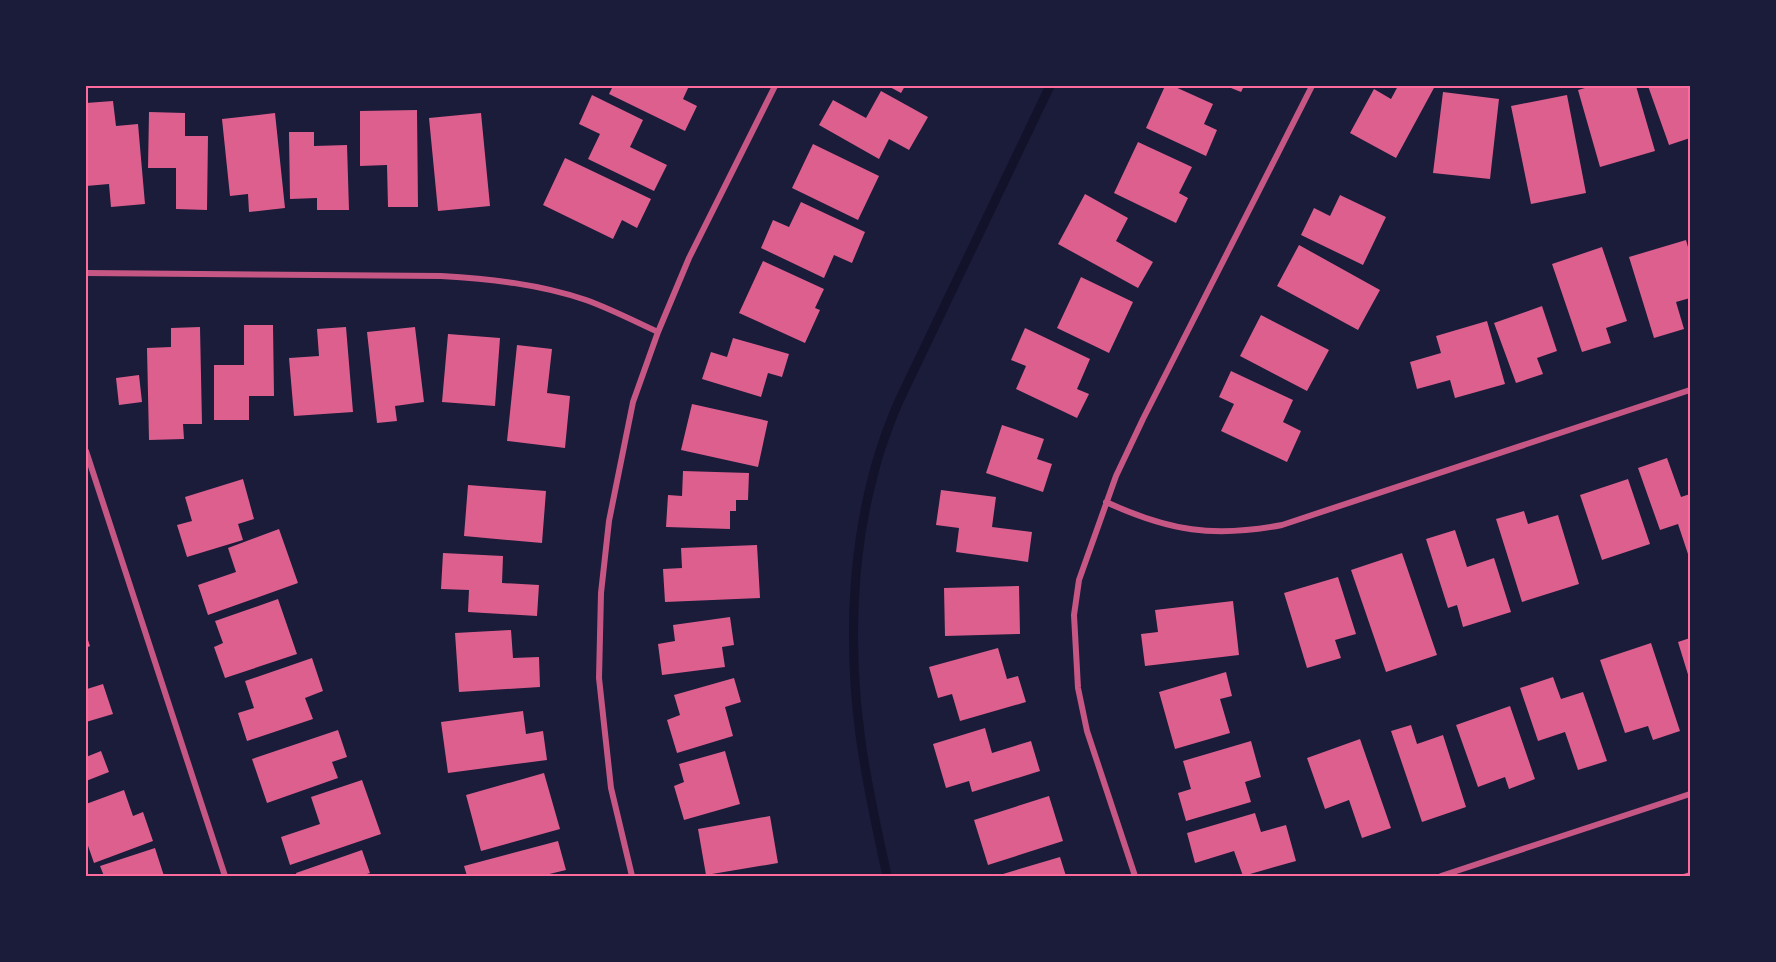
<svg xmlns="http://www.w3.org/2000/svg" width="1776" height="962" font-family="Helvetica,sans-serif">
	<style>
		.lines { fill: none; stroke-linecap: round; stroke-linejoin: round }
		.stream { stroke: #12122b; stroke-width: 9 }
		.building { fill: #dd5f8e }
		.minor { stroke: #c65784; stroke-width: 6 }
		.neatline { fill: none; stroke: #ff6b9d; stroke-width: 2 }
	</style>
	<rect width="100%" height="100%" fill="#1b1b3a"/>
	<g class="lines">
		<path class="stream" d="M887,876c-10,-47 -21,-94 -27,-142 -11,-84 -9,-176 13,-258 6,-25 15,-49 25,-73l152,-317"/>
	</g>
	<path class="building" d="M613,86h76l-6,13 14,7 -12,25 -76,-37z
		M888,86h17l-4,7z
		M1165,86h8l40,18 -9,20 13,6 -11,26 -60,-28z
		M1226,86h18l-3,6z
		M1398,86h37l-39,72 -46,-25 24,-44 17,10z
		M1592,86h44l19,65 -55,16 -22,-77z
		M1648,86h42v52l-21,7z
		M881,91l47,26 -19,33 -20,-11 -10,20 -60,-34 14,-25 33,18z
		M1443,92l56,7 -9,80 -57,-6z
		M592,95l51,25 -13,27 37,18 -13,26 -66,-32 12,-25 -21,-10z
		M1567,95l19,98 -55,11 -20,-98z
		M113,101l3,25 22,-2 7,80 -34,3 -2,-23 -23,2v-83z
		M417,110l1,97h-30l-1,-42 -27,1v-55z
		M149,112l36,1v23h23l-1,74 -31,-1v-41h-28z
		M275,113l10,95 -36,4 -1,-18 -18,2 -8,-77z
		M481,113l9,93 -52,5 -9,-93z
		M289,132h25v14l33,-1 2,65h-32v-12l-27,1z
		M1138,142l54,25 -13,26 9,5 -12,25 -62,-30z
		M813,144l66,32 -21,44 -66,-32z
		M565,158l86,41 -14,29 -15,-8 -9,19 -70,-34z
		M1085,194l43,24 -12,23 37,21 -15,26 -80,-44z
		M1340,195l46,22 -23,48 -62,-30 13,-27 16,8z
		M801,202l64,30 -13,31 -18,-8 -10,23 -63,-30 12,-28 16,7z
		M1686,240l4,14v44l-14,4 8,27 -30,9 -25,-81z
		M1299,245l81,45 -22,40 -81,-44z
		M1602,247l25,74 -21,7 5,15 -29,9 -30,-88z
		M763,261l61,28 -9,19 5,2 -15,33 -66,-30z
		M1081,277l52,25 -24,51 -52,-25z
		M1542,306l15,45 -20,7 6,16 -27,9 -22,-60z
		M1261,315l68,35 -22,41 -67,-35z
		M1487,321l18,63 -50,14 -5,-18 -33,9 -7,-27 31,-9 -5,-17z
		M244,325h29l1,71h-25v24h-35v-55h30z
		M200,327l2,97h-19l1,15 -35,1 -2,-92 24,-1v-19z
		M346,327l7,85 -59,4 -5,-58 30,-2 -2,-27z
		M415,327l9,75 -29,4 2,15 -20,2 -10,-91z
		M1025,328l65,31 -13,30 12,5 -12,24 -61,-29 10,-23 -15,-6z
		M448,334l52,4 -5,68 -53,-4z
		M733,338l56,16 -7,23 -14,-4 -7,24 -59,-18 9,-27 16,5z
		M517,345l35,4 -5,44 23,3 -5,52 -58,-7z
		M1231,371l62,29 -10,22 18,9 -14,31 -66,-31 13,-27 -15,-7z
		M139,375l3,27 -23,3 -3,-27z
		M692,404l76,17 -10,46 -77,-17z
		M1002,425l42,14 -7,20 15,5 -9,28 -57,-19z
		M1667,458l14,39 9,-3v59l-2,1 -10,-30 -18,6 -22,-62z
		M683,471l66,2 -1,27h-12v11h-6v18l-64,-2 2,-32 14,1z
		M243,479l11,40 -16,5 5,16 -56,17 -10,-32 15,-4 -7,-24z
		M1628,479l22,65 -48,16 -22,-65z
		M468,485l78,6 -4,52 -78,-7z
		M941,490l55,7 -4,30 40,5 -4,30 -72,-10 3,-24 -23,-3z
		M1524,511l4,13 30,-9 21,69 -57,18 -26,-83z
		M279,529l19,54 -90,32 -10,-30 38,-13 -8,-24z
		M1455,530l12,37 27,-9 17,54 -48,15 -6,-22 -9,3 -22,-69z
		M757,545l3,53 -95,4 -2,-33 19,-1 -1,-20z
		M443,553l60,3 -1,27 37,2 -2,31 -69,-4 1,-22 -28,-1z
		M1402,553l35,102 -51,17 -35,-102z
		M1338,577l18,57 -21,6 6,18 -34,10 -23,-75z
		M1019,586l1,48 -75,2 -1,-48z
		M278,599l19,55 -72,24 -11,-31 9,-4 -8,-22z
		M1233,601l6,54 -94,11 -4,-32 17,-2 -3,-22z
		M730,617l4,28 -12,2 3,20 -63,8 -4,-31 17,-3 -2,-16z
		M511,630l2,28 26,-1 1,30 -81,5 -4,-59z
		M86,634l4,12 -4,2z
		M1690,638v43l-12,-39z
		M1651,643l29,88 -27,9 -5,-14 -23,7 -25,-73z
		M998,648l9,31 11,-3 8,26 -66,19 -8,-27 -14,4 -9,-31z
		M312,658l11,33 -18,7 8,21 -66,22 -9,-28 16,-5 -9,-27z
		M1226,672l6,24 -12,3 10,34 -55,16 -16,-57z
		M1553,677l8,22 22,-7 24,69 -29,9 -13,-38 -27,9 -18,-53z
		M734,678l7,24 -16,5 8,29 -56,17 -10,-33 13,-5 -6,-20z
		M103,684l10,30 -27,8v-37l1,4z
		M1510,706l25,73 -26,10 -4,-12 -27,10 -22,-62z
		M523,711l3,23 17,-3 4,29 -99,13 -7,-51z
		M1411,725l6,19 26,-9 23,72 -44,15 -31,-91z
		M985,728l7,25 39,-12 9,30 -68,21 -3,-11 -23,7 -13,-44z
		M338,730l9,27 -15,5 6,16 -71,25 -15,-44z
		M1360,739l31,89 -29,10 -13,-38 -24,9 -18,-51z
		M1251,741l10,36 -16,5 6,20 -65,19 -8,-28 13,-4 -8,-28z
		M101,751l8,21 -23,9v-24z
		M725,751l15,53 -56,16 -10,-34 10,-4 -5,-18z
		M544,773l16,56 -79,22 -15,-56z
		M362,780l19,54 -91,31 -9,-28 39,-13 -9,-27z
		M124,790l9,26 10,-4 10,29 -59,22 -8,-23v-36z
		M1049,796l14,45 -75,24 -14,-45z
		M1255,813l6,19 25,-7 10,36 -53,15 -9,-25 -39,12 -8,-30z
		M770,816l8,47 -72,12 -8,-46z
		M558,841l8,29 -25,6h-74l-3,-10z
		M155,848l9,28h-60l-4,-10z
		M362,850l8,23 -9,3h-64l-1,-3z
		M1060,857l6,19h-62l-1,-2z
		M1690,872v4h-13z"/>
	<g class="lines">
		<path class="minor" d="M86,273l355,3c50,3 98,8 145,24 25,9 48,21 72,32
			M86,451l139,425
			M1106,502c63,29 107,36 176,23l408,-135
			M632,876l-21,-88 -12,-110 2,-85 8,-72 24,-119 25,-70 31,-74 86,-172
			M1135,876l-48,-145 -9,-43 -4,-73 5,-35 37,-104 27,-57 169,-333
			M1441,876l249,-82"/>
	</g>
	<rect width="1776" height="962" fill="none" stroke="#1b1b3a" stroke-width="174"/>
	<rect x="87" y="87" width="1602" height="788" class="neatline"/>
</svg>
